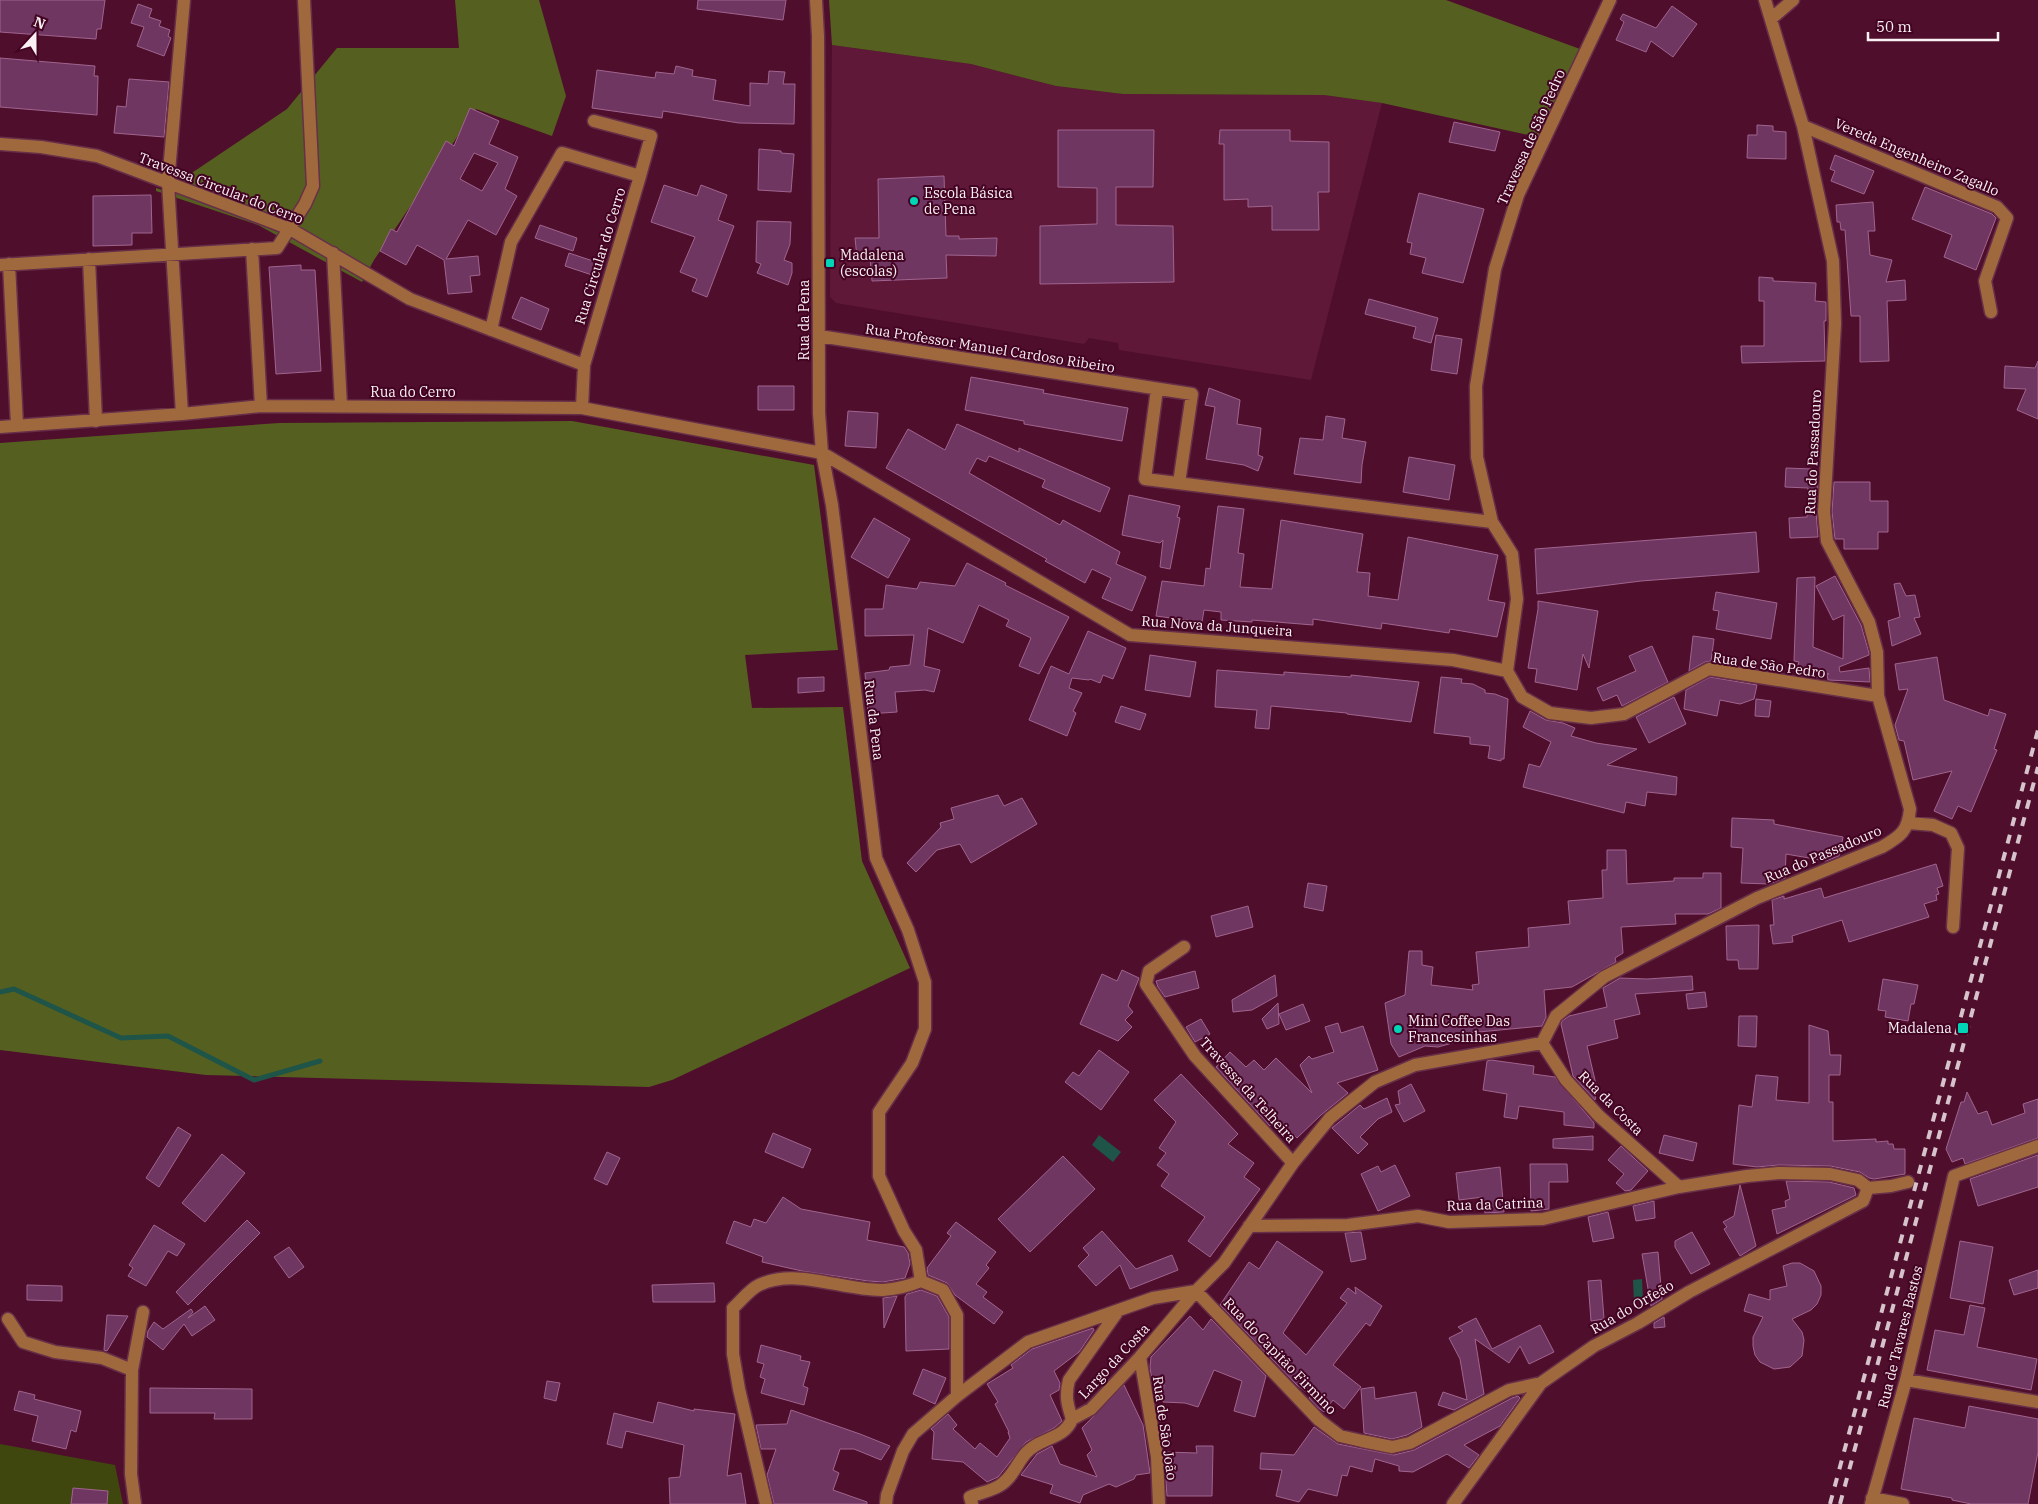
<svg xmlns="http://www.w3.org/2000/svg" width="2038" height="1504" font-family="'IBM Plex Serif',serif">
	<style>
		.built { fill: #5f1838 }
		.green { fill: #3f470e }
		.forest { fill: #556020 }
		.water { fill: #1f5449 }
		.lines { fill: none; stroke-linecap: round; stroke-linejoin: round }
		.stream { stroke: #1f5449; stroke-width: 5 }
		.building { fill: #6e3660; stroke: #a0648f; fill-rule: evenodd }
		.minor-casing { stroke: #672f48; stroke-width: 15 }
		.minor { stroke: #a0693d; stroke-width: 12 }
		.rail { stroke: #d7c3cb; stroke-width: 4; stroke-dasharray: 9 9; stroke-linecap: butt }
		.poi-dot { fill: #00d5b7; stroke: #430322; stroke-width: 2 }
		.labels { text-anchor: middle; stroke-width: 4; stroke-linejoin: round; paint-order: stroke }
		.street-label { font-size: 14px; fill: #f9f1f3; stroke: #430322 }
		.poi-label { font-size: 14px; fill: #f9f1f3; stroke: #430322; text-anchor: start }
	</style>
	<rect width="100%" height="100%" fill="#4f0f2c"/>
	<path class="built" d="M832,45l139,19 85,22 67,8 201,1 58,8 -71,277 -192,-30 -1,-7 -29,-5 -5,6 -248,-41 -6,-6z"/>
	<path class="green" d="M0,1444l115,21 8,39h-123z"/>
	<path class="forest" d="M455,0h84l27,96 -14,40 -76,-27 -102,151 -12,22 -104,-57 -102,-34v-3l9,3 122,-82 50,-61h122z
		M829,0h617l134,49 -42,88 -156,-34 -58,-8 -201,-1 -67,-8 -85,-22 -139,-19z
		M572,421l242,44 24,185 -93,5 7,53 91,-1 19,154 48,107 -238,112 -23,7 -443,-12 -206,-25v-607l279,-20z"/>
	<path class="water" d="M1099,1135l22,17 -8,10 -21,-17z
		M1642,1279l1,21 -9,1 -1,-21z"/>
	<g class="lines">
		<path class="stream" d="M0,992l14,-3 107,49 47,-2 86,44 66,-19"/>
	</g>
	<path class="building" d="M0,0h105l-4,29h-4l-1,10 -96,-7z
		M698,0h88l-3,20 -86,-11z
		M138,4l14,5 -3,8 12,4 -2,5 11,4 -2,6 3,2 -7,18 -27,-10 7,-19 -13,-4z
		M1672,6l25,18 -24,33 -22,-16 -5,11 -30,-12 8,-18 -4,-3 3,-5 33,14z
		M0,58l95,8 -1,10h4l-1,39 -97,-8z
		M676,66l17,4 -1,6 24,4 -3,20 37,6v-23l18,1 1,-13 16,1 -2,12h12l-1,40 -55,-1 -76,-12 -1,7 -70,-10 5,-38 58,8 1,-6 18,2z
		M129,79l40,3 -5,55 -50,-4 3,-27 9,1z
		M470,108l29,13 -10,23 29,13 -13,32 12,7 -21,39 -28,-15 -22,39 32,-3 2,19 -10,1 2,16 -24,2 -4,-34 -27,-15 -11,20 -26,-14 11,-22 6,3 49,-91 8,5zM474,153l24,10 -16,28 -22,-12z
		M1454,122l46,10 -5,19 -46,-9z
		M1757,125l16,1v5l13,1v27l-39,-1 1,-23h9z
		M1058,130h96l-1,57h-37v38l57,1 1,56 -134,2v-58l57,-2v-36l-39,-1z
		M1220,130h70v11l39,1v50h-11l1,38h-47v-24l-24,1v-8l-24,1v-56h-5z
		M759,149l22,2v2l13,1 -3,38 -33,-2z
		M1835,155l39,16 -10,23 -33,-13 4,-10 -5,-2z
		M944,176l2,60h13v3l38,-1 -1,18 -50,-1 1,23 -75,3 -2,-23 -13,-1 -2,-19h24l-1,-59z
		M664,185l33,11 4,-11 26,10 -9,25 16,6 -27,71 -15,-6 5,-12 -17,-7 15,-35 -44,-15z
		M1925,187l67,27 4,4 -20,52 -32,-13 8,-22 -40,-16z
		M1419,193l65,16 -21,74 -41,-10 4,-15 -16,-4 2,-11 -5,-1z
		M151,195l1,38h-20v12l-39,1v-50z
		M1873,202l2,29h-7l2,24 22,5 -6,22 19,-2 1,20 -19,1 2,60 -29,1v-46h-9l-6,-86h-4l-1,-8h-3l-1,-17z
		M757,221l34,1 -1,22 -6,16 8,3v10l-4,12 -31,-12 4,-9 -5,-2z
		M540,225l37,13 -4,13 -38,-13z
		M569,253l27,9 -4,13 -27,-9z
		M301,265v5h14l6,101 -45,3 -7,-107z
		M1759,277l14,1v3l43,2 -1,18 11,1v19h-2l1,40 -83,2 -1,-17h23v-45h-5z
		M521,297l28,12 -8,21 -29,-12z
		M1369,299l69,19 -7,25 -18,-5 3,-11 -51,-13z
		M1436,335l26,4 -5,35 -26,-4z
		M2038,361v58l-21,-9 9,-21 -22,-1 1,-22 30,2z
		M971,377l73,13 -1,3 85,15 -6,33 -98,-17v-3l-59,-11z
		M758,386h36v24h-36z
		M1209,388l31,12 -3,24 24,4 -3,27 5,2 -5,14 -14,-6 -38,-6 9,-52 -10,-2z
		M848,411l30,2 -2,35 -31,-2z
		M1326,416l19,3 -3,19 24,4 -4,23 -1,18 -67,-9 6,-36 23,2z
		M957,424l62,28v-4l91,40 -10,24 -58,-25 3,-7 -56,-24 -3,6 -9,-4 -8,15 91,52 3,-5 57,32 -4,12 30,13 -14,34 -30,-13 9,-20 -19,-9 -7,14 -40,-22 2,-2 -161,-91 22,-39 37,21z
		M1409,457l46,8 -6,35 -46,-8z
		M1786,468l26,1 -1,13h7l-2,30 2,25 -28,1 -1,-20 18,-1 1,-29 -23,-1z
		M1834,482h36v19h18v31h-10v17h-34v-10h-9l-3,-27z
		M1129,495l51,11 -3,11 3,1 -10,51 -10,-2 3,-27 -3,3 -38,-8z
		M1218,506l26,3 -6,44 6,1 -4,33 32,2 9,-69 82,14 -6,38 13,1 -2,23 30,4 10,-63 90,18 -10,45 17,3 -8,34 -47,-8 -1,4 -67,-10 -1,6 -68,-10v6l-61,-5v2l-31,-2v-8l-17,-2 -2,12 -46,-6 6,-35 42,5 2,-18 4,1z
		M874,518l36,21 -22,39 -37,-21z
		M1756,532l3,40 -118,9 -104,13 -2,-45z
		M967,563l39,20 -1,2 64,32 -30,57 -20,-8 12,-28 -25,-12 3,-6 -30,-15 -16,38 -35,-15 -4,38 16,4 -6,22 -9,-2 -30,2 2,20 -29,2 -3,-41 24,-3 1,-3 20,-2 4,-30 -49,1v-27h18l3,-24 31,4 3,-7 35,4z
		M1835,576l26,49 8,28v2l-30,12 1,5 29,-4 1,14 -42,-2 -1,-6h2l-7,-3 -3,7 -23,-7 3,-9 -5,-1 3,-83 18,-1 -2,70 30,12 1,-44 -11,5 -17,-34z
		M1900,583l6,13 9,-1 5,22 -6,1 7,16 -29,12 -4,-25 12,-4 -6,-33z
		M1716,592l61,11 -6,36 -55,-10 3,-18 -6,-1z
		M1538,601l60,10 -9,57 -6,-14 -6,36 -42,-8 2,-13 -9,-1 10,-59z
		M1088,631l38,17 -13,31 -10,-4 -3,8 -10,-4 -1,1 -17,-2 -3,10 13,5 -9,18 3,2 -9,23 -38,-16 22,-54 18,8z
		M1693,636l21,3 -3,22 -6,1 -16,9z
		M1652,646l16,36 -46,24 -5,-11 -14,6 -6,-13 39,-17 -7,-15z
		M1150,655l46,7 -6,35 -45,-7z
		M1937,657l7,43 44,16 2,-7 16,5 -12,35 3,1 -26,62 -13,-6 -6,13 -18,-8 18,-40 -39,9 -9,-39 -5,-1 -4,-15 13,-36 -9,1 -4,-26z
		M1217,670l67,5v-3l67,5v-2l68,7 -8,40 -64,-8v-1l-76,-7 -2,23 -14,-1 2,-18 -42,-3z
		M824,677v14l-26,2v-15z
		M1441,677l21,2 -1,4 12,1 12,6v3l10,1 13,5 -4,60h-3v2l-13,-3 2,-12 -20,-2v-7l-36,-4z
		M1710,677l47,8 -3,14 -14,5 -20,-4 -3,16 -33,-7 2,-19z
		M1674,697l12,27 -37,19 -13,-26z
		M1756,699l15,2 -2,16 -14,-1z
		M1121,706l25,8 -6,16 -25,-8z
		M1530,711l16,9 17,3 12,5 -4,8 25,7 41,6 -30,16 70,12 -1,18 -29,-3 -2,14 -19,-4 -2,11 -101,-26 6,-23 11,3 11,-25 -28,-15z
		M998,795l6,11 18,-8 15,26 -66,39 -11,-19 -23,6 -21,22 -9,-9 34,-36 -1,-4 14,-4 -3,-11z
		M1732,818l42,2v4l69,13 -4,19 -13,5 -40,-7 -1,24 -16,6 -28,-1 2,-35 -12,-1z
		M1607,850h19l1,34 47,-3v-3h29v-5h18v35l-13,6h-33l1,10 -55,3 2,26 -8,5 1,4 -44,25 -28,3 2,27 -4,9 -74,7 -1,10 -11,-1 -18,5 -13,-1 -26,11 -8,-13 -6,-41 20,-8 4,-44h13v14l11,2 -2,18 42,5 -1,-5 7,-1 -3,-32 53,-5 -1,-19 42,-4 -2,-23 35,-3 -1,-28h5z
		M1936,864l7,22 -6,2 2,6 -3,1 1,5 -13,4 5,13 -80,25 -7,-22 -50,16 1,6 -20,2 -3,-19h4l-2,-25 12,-4v3l37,-11 3,10z
		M1308,883l19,3 -4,25 -19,-4z
		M1248,906l5,21 -37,10 -5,-21z
		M1759,925l-1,44h-19l-1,-9h-11l-1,-34z
		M1122,970l17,8 -11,28 5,6 -8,8 7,7 -14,14 -38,-17 22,-50 15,7z
		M1195,971l4,17 -34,9 -7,-10 -2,-6z
		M1275,975l2,21 -25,14 -19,2 -1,-12z
		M1692,976l1,14 -58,4 5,20 -26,6 4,18 -31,8 11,47 -2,1 -1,6 -22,-24 -12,-52 1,-3 7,-5 38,-9 -4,-19 17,-10 27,1z
		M1883,979l35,6 -4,19h-3l-3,17 -23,-4 1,-6 -8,-1z
		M1705,992l2,15 -19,2 -2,-15z
		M1278,1003l1,21 -12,5 -5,-10z
		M1303,1004l7,17 -24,9 -7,-16z
		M1739,1016h18l-1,31 -18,-1z
		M1201,1019l9,15 -15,8 -9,-15z
		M1338,1023l3,10 22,-7 15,44 -41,13 11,10 -27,22 -24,23 -20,-19 -7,7 -54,-59 14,-15 16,15 8,-7 10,10 12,-12 36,35 -12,-28 9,-9 3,3 22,-7 -9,-25z
		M1809,1025l19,6 2,24h11l-1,20h-11v27h4v39l43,-2v3l12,-1v3h5l1,5h11v25l-31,5 -5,-1 -9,-6 -30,-6 -51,-1 -22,2 -24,-3 6,-59 13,2 4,-32 22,2 -2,23 33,3z
		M1099,1050l30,22 -28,38 -36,-28 8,-10 6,4z
		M1491,1060l43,6 -1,8 22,3 39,46v5l-30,-3v-13l-45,-6 -2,13 -13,-2 3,-23 -24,-4 4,-29z
		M1181,1074l57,60 -10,10 26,19 -10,14 16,12 -50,68 -22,-16 17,-24 -44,-31 8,-12 -12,-9 9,-12 -7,-5 17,-26 -22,-22z
		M1411,1084l14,27 -21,11 -9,-17 5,-1 -2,-13z
		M1967,1092l11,22 9,-3 5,14 33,-12 -2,-9 15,-5v39l-73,26 -2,-6 -11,4 -6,-13 15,-47h3z
		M1387,1098l5,14 -14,7 -18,18 8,7 -10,10 -26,-26 28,-23 4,4z
		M178,1127l13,8 -32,52 -13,-9z
		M773,1133l38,16 -8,19 -38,-16z
		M1664,1135l33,8 -4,18 -34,-8z
		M1593,1136v14l-40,-2v-9z
		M1621,1146l27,25 -17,19 -6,1 -9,-8 8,-9 -16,-14z
		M607,1152l13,6 -13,27 -13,-6z
		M222,1154l23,19 -40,49 -23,-19z
		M2038,1155v32l-60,19 -8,-27z
		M1063,1156l32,33 -65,63 -32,-33z
		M1530,1164h37l1,18h-19v27l-18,2z
		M1395,1165l15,31 -32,15 -17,-37 17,-8 3,6z
		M1500,1167l4,45 -19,1 -2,-16 -24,3 -3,-27z
		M1786,1181l43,1 25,6 2,7 -79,39 -5,-24 14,-3 -1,-6 5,-2z
		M1740,1185l16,61 -16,10 -16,-27 3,-2 -4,-5 11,-6z
		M783,1197l18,12 69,13 -3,18 37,7 4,6 2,11 -5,14 -22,4 -15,-1 -66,-10 -40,-9 1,-5 -37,-14 8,-22 17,6 3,-8 12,4z
		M1654,1201l1,17 -19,3 -3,-15z
		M1608,1212l6,26 -21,4 -5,-25z
		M247,1220l13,13 -72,72 -12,-13z
		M956,1222l40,30 -10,13 3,3 -13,16 11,8 -4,5 20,15 -9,12 -39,-29 -8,-12 -19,-8 -1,-7 24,-32 -4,-3z
		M154,1225l31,19 -8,12 -9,-5 -22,35 -18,-10 5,-8 -4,-3z
		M1102,1231l34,38 36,-14 6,15 -48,19 -10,-24 -24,21 -18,-20 11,-11 -6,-7z
		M1361,1232l5,27 -15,3 -6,-29z
		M1692,1232l18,32 -19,10 -16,-27v-6z
		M1277,1241l46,31 -40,61 23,22 41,-52 -7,-5 8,-10 8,6 -1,-7 27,19 -12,20 -4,-3 -33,42 28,22 -17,22 -11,-9 -9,12 -7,-5 -8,-9 2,-2 -14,-11 -77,-80 29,-43 10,7z
		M1960,1241l33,6 -10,57 -33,-6z
		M289,1247l15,20 -15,11 -15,-21z
		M1658,1252l4,47 -11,7 -9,-52z
		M1792,1263h8l14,8 7,15v9l-4,9 -6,6 -19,9 10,13 2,8 -2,16 -12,11 -16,2 -14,-7 -5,-7 -2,-9v-9l10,-20 -19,-6 5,-17 21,6v-10l17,-4 -4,-20z
		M2038,1270v18l-24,7 -5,-15z
		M1601,1280l3,39 -13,2 -3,-40z
		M714,1283l1,19h-62l-1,-17z
		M27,1285l35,1v15l-35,-1z
		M921,1290l16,6 12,21v32l-43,2 -1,-54 2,-3z
		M897,1296l-13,32 -1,-30z
		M1970,1305l15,3 -8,39 60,12 -6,31 -104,-20 8,-40 29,5z
		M205,1306l10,14 -23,16 -8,-12 -21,26 -16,-13 1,-6 6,-9 9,7 28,-20 2,3 -5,6z
		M107,1315l21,1 -21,35 -3,-1z
		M1190,1316l13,14 8,-11 55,57 -11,41 -21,-6 8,-30 -28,-11 -16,37 -13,-4 -22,-1 1,-20 -12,-1 -2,-14 1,-10z
		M1664,1317l1,10 -11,1v-5z
		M1476,1318l16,31 48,-24 14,27 -25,12 -9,-18 -11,17 -34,-24 9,55 -30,16 -16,-5 5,-13 24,8 -7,-41 -11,-21 14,-7 -5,-4z
		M1093,1328l1,2 -15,22 -25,19 6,12 -1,7 -9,5 12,26 -8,7 -28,14 -28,35 -11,5 -24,-20 -31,-3 2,-27 -3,-3 17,-15 9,11 -4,4 22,20 5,-6 17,14 13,-19 -2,-6h1l-14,-28 3,-2 -11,-18 26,-16 -2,-3 21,-16z
		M761,1345l40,11 -1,4 10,2 -7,24 5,2 -4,17 -43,-12 4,-14 -5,-2 4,-13 -7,-2z
		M923,1369l23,9 -11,26 -22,-10z
		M547,1381l13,2 -4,18 -12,-3z
		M1124,1385l19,40 7,48 -14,2 -2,4 -18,8 -7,-3 -26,11 -3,8 -30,-10 3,-8 -32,-10 16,-21 15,-8 8,18 37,13 -10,-22 5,-5 -10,-22z
		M1374,1387l1,12 41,-7 6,35 -15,8 -15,4 -28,-6 -3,-44z
		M150,1388l102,1v30h-38l1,-6h-65z
		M19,1391l16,4 -1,4 47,12 -5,21 -5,-2 -5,19 -34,-8 6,-25 -24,-6z
		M1518,1396l2,2 -20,28 -36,19 15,10 -10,13 -22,-14 -34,18 -14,-1v-5l-24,-7 -3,13 -22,-6 -3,10 -5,-1 -5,21 -29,-7 -9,13 -23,-6 6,-26 -22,-1 1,-16 33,2 20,-28 24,17 56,11 20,-5 98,-52z
		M658,1402l36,9v-2l41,5 -8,62 14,-3 5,31h-76l-1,-26 11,-1 4,-32 -58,-14 -4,17 -15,-4 7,-31 39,10z
		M1969,1406l69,13v33l-10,52h-57l-19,-4v-2l-51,-9 13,-71 51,10z
		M791,1410l69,24 30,12 -9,14 -27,-11h-14l-7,21 6,3 -6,17 34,12v2h-93l-7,-29 9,-26h-15l-5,-24 31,-1z
		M1196,1446h17l-1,50h-45l-3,-44 33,1z
		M73,1488l35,3 -1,13h-36z"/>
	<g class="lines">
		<defs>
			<path id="minor" d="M816,0l2,36 1,377 3,40 10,52 44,353 32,72 17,52v47l-13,34 -33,49v64l25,55 12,19 5,31
				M1772,18l21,-18
				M594,121l57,15 -11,40
				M1803,126l194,81 10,11 -22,63 6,31
				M0,144l41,3 56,9 162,61 31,12 120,70 174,66
				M252,249l9,157
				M333,253l8,153
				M89,259l7,162
				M9,264l8,161
				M0,265l277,-17 28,-44 8,-18 -9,-186
				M491,330l20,-88 51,-89 78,23 -56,189 -2,43
				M819,336l373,58 -13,89
				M1157,389l-12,90 347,43
				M182,414l-14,-231 16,-183
				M0,427l182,-13 79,-8 321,2 240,45 308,182 323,25 54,11
				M1507,671l10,-72 -5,-45 -20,-32 -15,-65 -1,-71 19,-117 23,-74 92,-195
				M1507,671l15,26 28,16 41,5 33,-4 85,-45 169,27
				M1909,823l24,2 18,8 7,15 -5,79
				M1184,947l-35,24 -3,13 49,72 98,107
				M1542,1043l14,-27 48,-39 153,-79 125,-51c19,-11 26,-16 28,-38l-32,-113 -1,-44 -8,-30 -42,-81 -3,-29 11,-188 -2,-63 -30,-135 -38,-126
				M1542,1043l24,37 33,36 80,71
				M1868,1188l23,-2 17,-4
				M1249,1226l99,-1 70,-9 31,6 94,-3 136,-32 68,-11 32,-3 51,1 28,6 10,8
				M921,1281l22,9 14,25v81
				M1196,1291l123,129 21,16 22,5 30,6 18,-4 99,-53 32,-7
				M8,1319l15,23 32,10 47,6 30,12 -1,104 4,30
				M1140,1357l17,100 2,47
				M132,1370l11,-58
				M1906,1380l132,22
				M1072,1419l19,-10 49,-52 56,-66 28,-28 69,-100 37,-45 45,-36 40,-17 127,-22
				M1072,1419c-5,-15 -7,-24 -3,-39l49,-69
				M1872,1498l31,6
				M766,1504l-27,-115 -6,-35v-46c8,-7 17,-19 26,-23 38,-18 84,6 124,5 13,-1 26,-4 38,-9
				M886,1504l1,-9 16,-44 10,-17 44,-38 71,-54 125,-44 43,-7
				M972,1504l-2,-7c9,-4 21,-6 29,-11 13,-7 18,-23 27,-33 14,-16 38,-13 46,-34
				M1453,1504l88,-121 53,-37 44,-23 51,-31 174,-91 5,-13
				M1871,1504l35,-124 48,-204 84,-30"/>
		</defs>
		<use href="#minor" class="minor-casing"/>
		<use href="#minor" class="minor"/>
		<path class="rail" d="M1830,1504l208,-774
			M1840,1504l198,-737"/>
	</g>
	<g class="poi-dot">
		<circle cx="914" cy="201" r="5"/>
		<rect x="825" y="258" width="10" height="10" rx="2.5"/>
		<rect x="1957" y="1022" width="12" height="12" rx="2.5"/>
		<circle cx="1398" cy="1029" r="5"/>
	</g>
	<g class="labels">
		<g class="street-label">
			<text transform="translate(1531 137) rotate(-66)" y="5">Travessa de São Pedro</text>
			<text transform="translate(1917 157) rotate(23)" y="5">Vereda Engenheiro Zagallo</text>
			<text transform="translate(221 188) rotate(21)" y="5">Travessa Circular do Cerro</text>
			<text transform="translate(600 256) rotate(-73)" y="5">Rua Circular do Cerro</text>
			<text transform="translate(804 320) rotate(-90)" y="5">Rua da Pena</text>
			<text transform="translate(990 348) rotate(9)" y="5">Rua Professor Manuel Cardoso Ribeiro</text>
			<text x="413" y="397">Rua do Cerro</text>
			<text transform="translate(1813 452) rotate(-87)" y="5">Rua do Passadouro</text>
			<text transform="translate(1217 626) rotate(4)" y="5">Rua Nova da Junqueira</text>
			<text transform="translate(1769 665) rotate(8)" y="5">Rua de São Pedro</text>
			<text transform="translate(874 720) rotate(83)" y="5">Rua da Pena</text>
			<text transform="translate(1823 854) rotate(-23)" y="5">Rua do Passadouro</text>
			<text transform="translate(1248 1090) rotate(48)" y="5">Travessa da Telheira</text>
			<text transform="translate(1611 1103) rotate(45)" y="5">Rua da Costa</text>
			<text transform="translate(1495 1204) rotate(-2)" y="5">Rua da Catrina</text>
			<text transform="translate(1632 1307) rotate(-30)" y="5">Rua do Orfeão</text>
			<text transform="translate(1900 1337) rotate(-76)" y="5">Rua de Tavares Bastos</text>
			<text transform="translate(1280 1356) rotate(46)" y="5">Rua do Capitão Firmino</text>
			<text transform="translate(1114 1361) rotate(-47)" y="5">Largo da Costa</text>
			<text transform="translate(1165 1428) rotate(82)" y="5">Rua de São João</text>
		</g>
		<g class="poi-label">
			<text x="924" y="198">Escola Básica<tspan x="924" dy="16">de Pena</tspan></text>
			<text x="840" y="260">Madalena<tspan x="840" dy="16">(escolas)</tspan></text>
			<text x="1408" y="1026">Mini Coffee Das<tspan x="1408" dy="16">Francesinhas</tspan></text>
			<text x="1952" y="1033" text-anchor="end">Madalena</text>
		</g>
	</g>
	<g transform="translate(35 35) rotate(21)" stroke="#430322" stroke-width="4" paint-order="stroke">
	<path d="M0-4L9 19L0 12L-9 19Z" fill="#f9f1f3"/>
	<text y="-8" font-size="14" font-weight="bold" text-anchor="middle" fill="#f9f1f3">N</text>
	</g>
	<path d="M1868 32v8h130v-8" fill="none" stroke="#f9f1f3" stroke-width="2.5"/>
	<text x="1876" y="32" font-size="15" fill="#f9f1f3" stroke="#430322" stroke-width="4" paint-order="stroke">50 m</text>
</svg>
